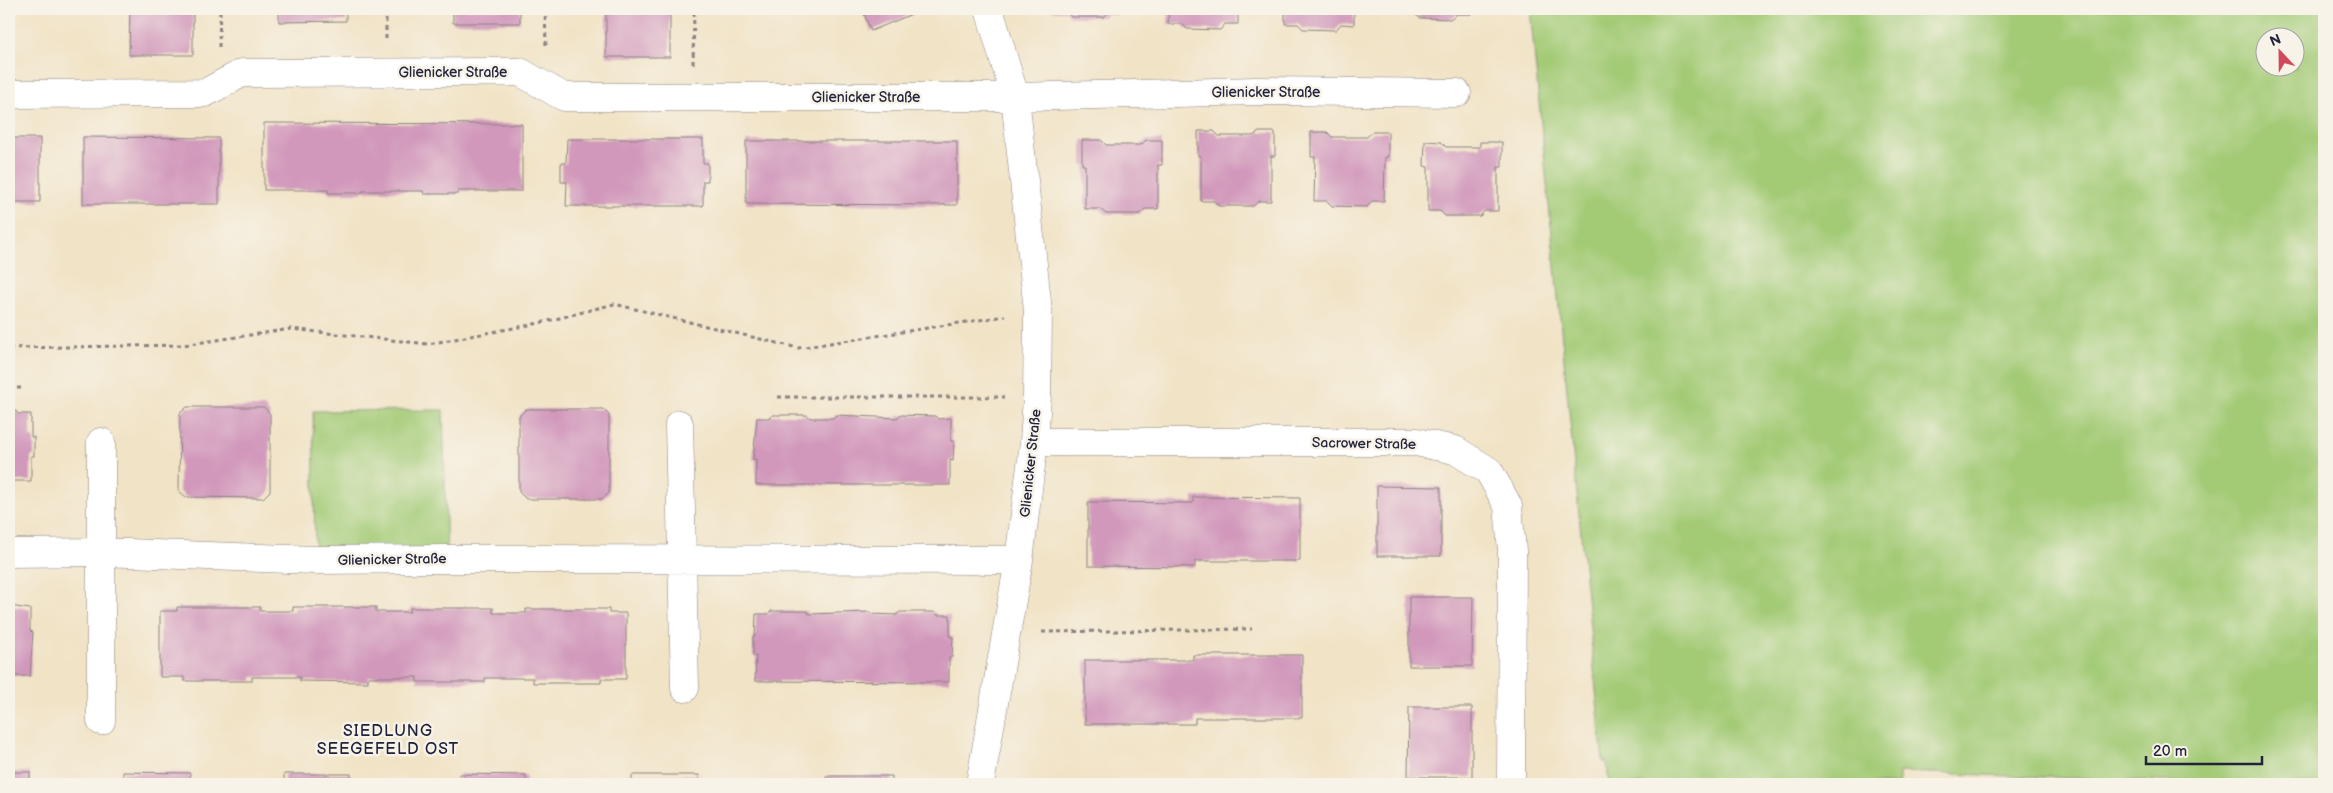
<svg xmlns="http://www.w3.org/2000/svg" width="2333" height="793" font-family="'Balsamiq Sans',sans-serif">
	<style>
		.green { fill: #a3cb76; stroke: #627658; fill-rule: evenodd }
		.building { fill: #d198bb }
		.lines { fill: none; stroke-linecap: round; stroke-linejoin: round }
		.minor-casing { stroke: #8a8280; stroke-width: 29 }
		.path { stroke: #8a8280; stroke-width: 3; stroke-dasharray: 4 4; stroke-linecap: butt }
		.minor { stroke: #fff; stroke-width: 28 }
		.labels { text-anchor: middle; stroke-width: 5; stroke-linejoin: round; paint-order: stroke }
		.street-label { font-size: 14px; fill: #22223b; stroke: #f7f3e8 }
		.quarter-label { font-size: 16px; letter-spacing: 1px; fill: #22223b; stroke: #f7f3e8 }
	</style>
	<rect width="100%" height="100%" fill="#f7f3e8"/>
	<filter id="ink" filterUnits="userSpaceOnUse"><feTurbulence type="fractalNoise" baseFrequency=".02" numOctaves="2"/><feDisplacementMap in="SourceGraphic" scale="10" xChannelSelector="R" yChannelSelector="G"/><feConvolveMatrix kernelMatrix="1 2 1 2 8 2 1 2 1" color-interpolation-filters="sRGB"/></filter>
	<filter id="wash" filterUnits="userSpaceOnUse"><feTurbulence type="fractalNoise" baseFrequency=".0096" numOctaves="4" result="noise"/><feDisplacementMap in="SourceGraphic" scale="20" xChannelSelector="R" yChannelSelector="G"/><feGaussianBlur stdDeviation="1.12" result="paint"/><feColorMatrix in="noise" values="0 0 0 0 0 0 0 0 0 0 0 0 0 0 0 0 0 1.4 0 .05"/><feComposite in="paint" operator="in"/></filter>
	<g filter="url(#wash)">
		<rect width="100%" height="100%" fill="#f1e3c6"/>
		<path class="green" d="M1530,9h794v775h-78l-347,-12v12h-290l-2,-22h-4zM2266,38h30v30h-30z
			M443,410l4,149 -132,1 -2,-149z"/>
		<g id="blocks">
			<path class="building" d="M130,9h63v46h-64z
				M279,9h67v12l-67,1z
				M453,9h67v14h-67z
				M606,9h64v48h-64z
				M862,9h62l-53,22z
				M1052,9h70v3h-13l-5,5h-33l-5,-6h-14z
				M1169,9h69v15h-13l-5,6 -33,-1 -5,-5h-14z
				M1285,9h69v16l-13,-1 -5,6 -33,-1 -5,-5h-13z
				M1401,9h70v5h-14l-5,5 -32,-1 -6,-4 -13,-1z
				M264,123l258,1v67h-64v3h-34l-1,-3h-61v2h-34v-3h-64z
				M1198,131h16l5,5h34l6,-4h16v24h-4v45h-12l-6,5h-34l-5,-5h-13v-45h-3z
				M1311,132h16l5,5h35l5,-5h16v25h-3l-1,44h-12l-5,6 -35,-1 -5,-5h-13l1,-44h-4z
				M83,137l136,1v66h-136z
				M9,138h31v64h-31z
				M567,139h136v24h5v18h-5v25h-137l1,-24h-6v-19h5z
				M1082,140h19l5,5h35l5,-5h16v25h-4v44h-13l-5,5h-34l-6,-5h-15v-44h-3z
				M746,141h211v64l-211,-1z
				M1425,141l16,1 5,5h34v-5h22v25h-4v44h-13l-5,5h-35l-5,-5h-12v-44l-4,-1z
				M187,407h77l6,7v77l-7,7 -77,-1 -7,-6 1,-78z
				M526,409h77l6,6v78l-7,6h-76l-7,-7v-76z
				M9,411h7l2,3h13v23h3v19h-3v25h-22z
				M772,415h35l3,3h23l3,-3 61,3 3,-3 35,1 3,3 13,-1v23h3l-1,20 -3,-1v25h-194v-26l-3,1 4,-42h12z
				M1377,486l64,1v69h-64z
				M1193,497l107,1v63h-105v6l-107,-1v-64l105,1z
				M1409,597h64l-1,69h-63z
				M9,606l21,3v22l3,1 -3,44h-21z
				M177,607h83v4h33v-4h83v5h34v-4h83v5h33v-4h83v4h17v66h-25v4h-68v-5h-48v4h-68v-5h-49v5l-68,-1v-4h-48v4h-68v-4h-24v-66h17z
				M771,611h36l2,3 61,-2 3,2 23,1 4,-3h34l3,3h13v22h3l-1,20h-3v25l-194,-1 1,-25h-3v-20h2l1,-22h13z
				M1193,655h109v63h-107v6h-110v-64h108z
				M1409,707h63v70h-64z
				M9,772h21v12h-21z
				M123,772l67,1v11h-67z
				M284,774h67v10h-67z
				M459,774l67,1v9h-67z
				M632,775h67v9h-67z
				M826,776h66v8h-66z"/>
		</g>
	</g>
	<g filter="url(#ink)">
		<use href="#blocks" fill-opacity="0" stroke="#8a8280" stroke-width="1"/>
		<g class="lines">
			<defs>
				<path id="minor" d="M9,94l196,-1 37,-20 278,-1 44,25h451l242,-6 200,2
					M679,424l6,264
					M101,442v279
					M1034,442h382l39,8 34,21 19,35 4,45 -1,233
					M9,553l92,-1 214,8 132,-1 572,1
					M980,784l39,-224 15,-118 3,-45 1,-86 -23,-214 -26,-88"/>
			</defs>
			<use href="#minor" class="minor-casing"/>
			<path class="path" d="M545,9l1,37
				M386,39v-30
				M219,47l1,-38
				M693,64l1,-55
				M9,348l174,-3 108,-16 137,15 112,-21 74,-19 184,44 207,-32
				M9,388h14
				M778,397h226
				M1042,632l210,-3"/>
			<use href="#minor" class="minor"/>
		</g>
	</g>
	<g class="labels">
		<g class="street-label">
			<text x="453" y="77">Glienicker Straße</text>
			<text x="1266" y="97">Glienicker Straße</text>
			<text x="866" y="102">Glienicker Straße</text>
			<text transform="translate(1364 443) rotate(1)" y="5">Sacrower Straße</text>
			<text transform="translate(1030 463) rotate(-84)" y="5">Glienicker Straße</text>
			<text transform="translate(392 559) rotate(-1)" y="5">Glienicker Straße</text>
		</g>
		<g class="quarter-label">
			<text x="388" y="736">SIEDLUNG<tspan x="388" dy="18">SEEGEFELD OST</tspan></text>
		</g>
	</g>
	<rect width="2333" height="793" fill="none" stroke="#f7f3e8" stroke-width="30"/>
	<g transform="translate(2280 52) rotate(338)"><circle r="24" fill="#f7f3e8" stroke="#a29fa3"/>
	<path d="M0-4L9 19L0 12L-9 19Z" fill="#d1495b"/>
	<text y="-8" font-size="14" font-weight="bold" text-anchor="middle" fill="#22223b">N</text>
	</g>
	<path d="M2146 756v8h116v-8" fill="none" stroke="#22223b" stroke-width="2.5"/>
	<text x="2153" y="756" font-size="15" fill="#22223b" stroke="#f7f3e8" stroke-width="4" paint-order="stroke">20 m</text>
</svg>
